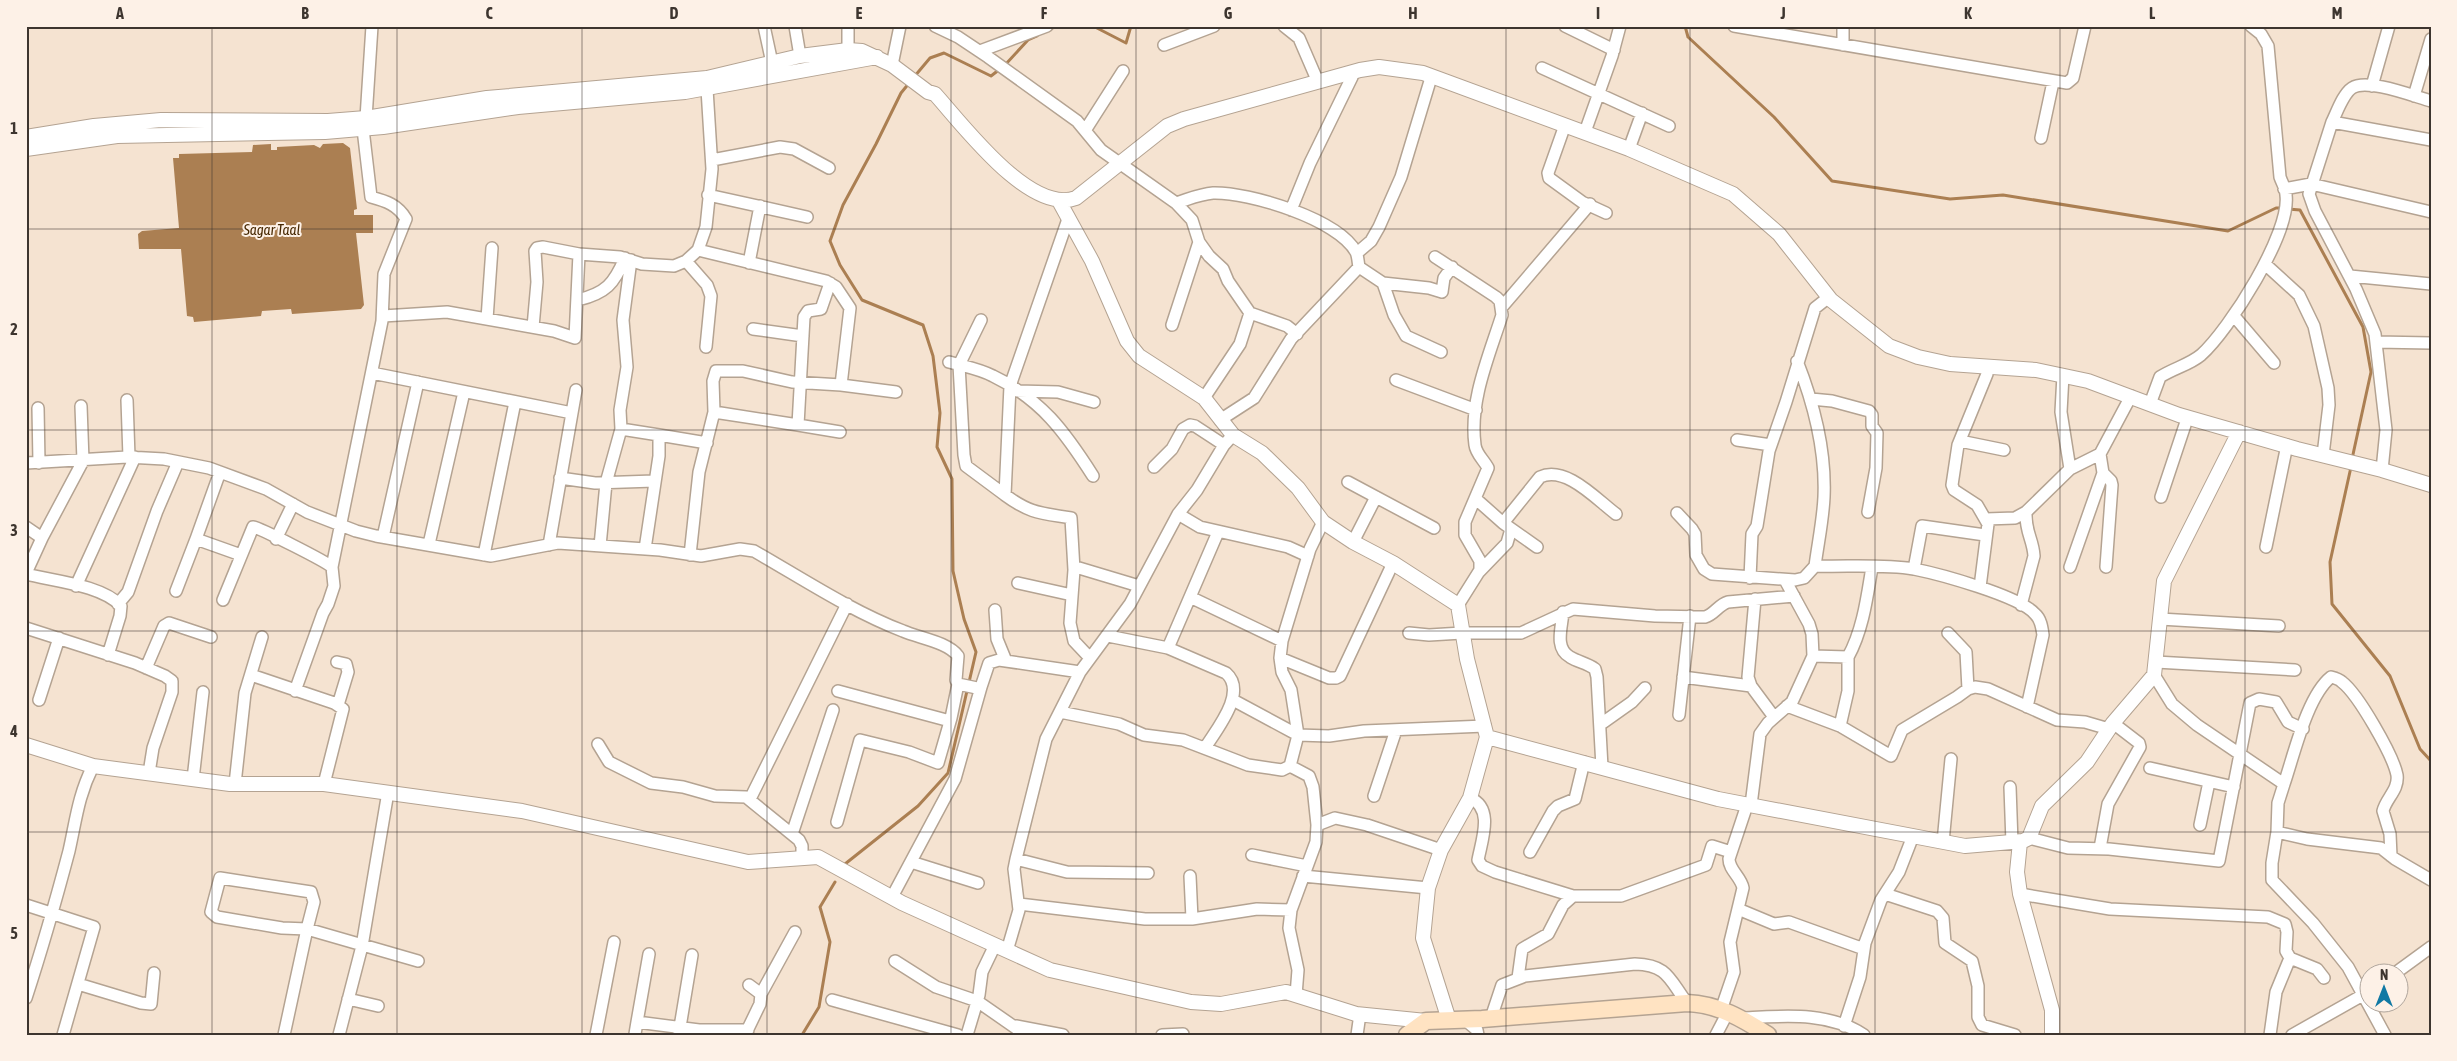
<svg xmlns="http://www.w3.org/2000/svg" width="2457" height="1061" font-family="'Asap Condensed',sans-serif">
	<style>
		.water { fill: #ab7f52 }
		.lines { fill: none; stroke-linecap: round; stroke-linejoin: round }
		.stream { stroke: #ab7f52; stroke-width: 3 }
		.minor-casing { stroke: #b4a392; stroke-width: 14 }
		.tertiary-casing { stroke: #b4a392; stroke-width: 16 }
		.secondary-casing { stroke: #b4a392; stroke-width: 19 }
		.minor { stroke: #fff; stroke-width: 11 }
		.tertiary { stroke: #fff; stroke-width: 14 }
		.secondary { stroke: #ffe3c2; stroke-width: 16 }
		.grid { fill: none; stroke: #3d352f; stroke-width: 1; stroke-opacity: 0.55 }
		.labels { text-anchor: middle; stroke-width: 4; stroke-linejoin: round; paint-order: stroke }
		.water-label { font-size: 15px; font-style: italic; fill: #462701; stroke: #fdf1e7 }
		.neatline { fill: none; stroke: #3d352f; stroke-width: 2 }
		.grid-label { font-size: 16px; text-anchor: middle; font-weight: bold; fill: #3d352f }
	</style>
	<rect width="100%" height="100%" fill="#f5e3d1"/>
	<path class="water" d="M343,143l7,5 7,61 -3,1v5h19v18h-17l8,72 -3,4 -69,5 -1,-5 -29,2 -1,5 -67,6 -1,-5 -6,-1 -6,-67h-42l-1,-15 4,-3 37,-3 -6,-70h6v-4l73,-2 1,-7 18,-1v6h6v-3l37,-2 6,3 3,-4z"/>
	<g class="lines">
		<path class="stream" d="M1079,26l16,1 31,16 5,-17
			M1685,26l3,11 86,80 58,64 118,18 53,-4 225,36 48,-23h6
			M1049,30l7,-4
			M1005,65l23,-25 9,-4
			M914,77l16,-19 14,-5 47,23 9,-7
			M2288,209l12,1 63,117 8,45 -19,87
			M2351,467l-21,95 2,42 58,72 30,73 11,12
			M845,864l73,-58 30,-33 28,-121 -12,-33 -11,-48 -1,-92 -15,-32 3,-34 -7,-57 -10,-31 -61,-25 -22,-35 -10,-24 13,-36 33,-61 25,-51 9,-11
			M802,1035l17,-28 11,-65 -10,-35 15,-25"/>
		<defs>
			<path id="minor" d="M764,26l8,37
				M795,26l5,30
				M848,26v24
				M935,26l23,11 30,20 89,64 24,29 75,53 16,17 7,22 10,14 14,13 5,12 22,32 37,13 10,8
				M1284,26l15,12 19,44
				M1565,26l49,24
				M1734,26l333,57 6,-5 12,-52
				M1843,26v19
				M1164,45l50,-19
				M980,51l67,-25
				M892,65l8,-39
				M1542,68l127,58
				M2372,86l17,-60
				M2414,96l17,-57
				M366,118l6,-92
				M2332,122c5,-10 11,-28 20,-34 15,-10 61,8 79,13
				M1565,125l-17,48 1,5 33,24 24,11
				M1086,129l37,-58
				M1585,132l27,-76 8,-30
				M2041,138l12,-56
				M1629,149l13,-36
				M712,160l68,-13 14,2 35,19
				M2284,189l27,-5 120,28
				M708,195l99,22
				M1176,203c13,-4 24,-9 37,-10 36,-1 125,26 143,59 2,4 2,10 3,15
				M1291,210l19,-47 42,-86
				M1357,253l14,-12 8,-14 22,-50 29,-96
				M1435,257l61,40 4,4 2,14c-13,41 -33,86 -27,130 1,9 9,15 13,23l-23,54v13l15,26v9l-22,35
				M686,261l21,24 4,11 -5,51
				M749,263l11,-57
				M2265,264l34,31 15,31 14,62 1,17 -6,50
				M2350,276l81,8
				M1383,283l46,5 13,4 2,-14 8,-11
				M578,300c28,-7 36,-16 47,-42
				M1502,307l88,-103
				M383,316l64,-4 107,19 21,7 4,-84 41,3 22,7 32,2 12,-5 12,-11 8,-23 6,-58 -5,-80
				M2234,316l40,47
				M487,319l5,-71
				M981,320l-22,45 5,90 2,11 39,29 5,-109 58,-167
				M1172,325l27,-83
				M533,327l4,-45 -2,-31 2,-3 6,-1 36,7
				M753,329l50,7
				M2376,342l55,1
				M1797,361c17,43 29,89 27,136 -1,23 -6,46 -9,69
				M949,362c14,4 31,7 44,14 48,23 72,56 100,100
				M372,373l200,40
				M2063,375l-2,37 9,57
				M1396,380l80,30
				M841,385l55,7
				M1017,391l41,1 36,10
				M1204,398l36,-54 10,-31
				M1811,399l21,2 37,10 3,4v11l5,7 -1,35 -8,44
				M127,400l2,57
				M2150,404l10,-27c14,-9 29,-12 41,-22 28,-25 90,-122 85,-160 0,-6 -4,-12 -6,-18l-12,-131 -7,-12 -10,-8
				M38,408l1,55
				M714,412l84,13 6,-108 4,-6 13,-2 9,-26
				M1220,420l34,-22 37,-59 68,-72 24,16 11,32 12,21 35,16
				M798,425l42,7
				M621,429l-1,-19 7,-43 -4,-47 8,-60
				M1737,440l34,5
				M1960,441l44,9
				M26,463l101,-6 37,2 45,9 57,21 41,23 49,19 20,5 115,20 67,-13 102,7 41,6 39,-7 14,2c49,28 97,60 149,80 16,7 45,11 55,25l-2,24 2,4 19,4 4,-1 8,-24 10,-3 81,12
				M1154,467l18,-18 11,-20 7,-4 5,1 29,19
				M2382,470l4,-40 -11,-96 -19,-45 -41,-78 -6,-17 23,-72 99,18
				M2103,473l8,8 1,4 -6,82
				M560,478l35,5 59,-2
				M1348,482l86,46
				M1005,495c26,19 36,18 66,23l3,52
				M2161,497l24,-72
				M1476,499l27,24 34,24
				M1677,513l15,16 3,5 1,21 8,14 8,5 83,6 9,-2 11,-12c32,1 67,-2 99,3 25,5 106,27 121,45 6,5 7,14 8,21l-16,72
				M1178,514l22,13 88,20 20,9
				M1986,519l29,-1 11,-6 44,-43 30,-15 31,-58
				M1503,523l37,-46c26,-12 57,23 76,37
				M26,527l16,11 -16,35
				M383,537l35,-155
				M42,538l41,-77 -2,-55
				M196,539l24,-67
				M276,539l17,-35
				M1353,542l23,-45
				M429,544l35,-152
				M549,545l27,-155
				M600,546l6,-63 15,-54 38,6
				M2266,547l21,-102
				M645,549l14,-93v-21l48,8
				M484,555l31,-153
				M690,555l9,-83 15,-60 -1,-31 3,-10h27l49,11 49,3 9,-77 -14,-21 -10,-6 -128,-31
				M2070,567l33,-94 -3,-19
				M1914,569l8,-43 63,9
				M1479,572l28,-29 4,-14
				M26,574c27,7 76,11 95,32l-1,10 -12,39
				M1750,578l2,-44 5,-8 12,-75 17,-49 29,-94 14,-11
				M1018,583l54,12
				M76,586l59,-129
				M1980,587l8,-63 -11,-19 -23,-15 -2,-5 6,-40 29,-71
				M176,591l20,-52 45,16
				M1190,597l92,44
				M1755,599l-7,78 3,9 23,31
				M223,600l30,-73c7,1 72,34 79,40
				M118,604l10,-12 29,-81 21,-49
				M2021,605l13,-49c-1,-17 -9,-24 -8,-44
				M995,610l2,29 9,22
				M1563,612c-1,15 -9,36 7,45 8,5 17,6 25,12l2,8 5,90
				M2160,619l119,7
				M26,628l109,35 30,13 7,5v11l-19,56 -4,25
				M1409,633l20,2 33,-2h59l52,-24 82,7 50,1c10,-3 13,-12 23,-15l66,-6
				M1948,633l18,19 2,37
				M1108,636l60,12 58,25c22,19 -10,57 -21,75
				M1168,648l50,-116
				M1813,656l35,1c15,-27 19,-60 24,-90
				M1090,658l-16,-17 -4,-18 4,-53 5,-2 60,18
				M1280,658l49,20h7l4,-2 53,-113
				M337,662l9,2 2,8 -10,33
				M2156,662l139,8
				M146,668l18,-42 5,-3 42,14
				M251,675l83,28 9,6 -19,75
				M2154,675l18,29 25,21 87,59 -6,19 -1,29 30,7 74,9 14,11 36,21
				M1683,677l68,9
				M295,691l28,-78 5,-9 6,-18 -2,-19 50,-246 2,-47 22,-55c-8,-14 -20,-18 -35,-22l-8,-68
				M838,691l112,30
				M39,700l20,-62
				M1233,700l65,35
				M1787,706l53,20 8,-35v-34
				M1060,712l59,12 25,11 39,5 65,25 34,5 8,-4 8,-31 31,1 35,-5 121,-5
				M1679,715l11,-99
				M1601,724l31,-22 13,-14
				M1840,726l51,30 11,-26 55,-33 11,-8 7,-2 13,2 69,31 28,2 24,7
				M1298,735l-7,-45 -9,-18 -2,-14 2,-17 28,-92 13,-27
				M598,744l11,18 42,21 32,4 32,9 31,1 53,43 3,6v12
				M1290,766l19,10 4,11 4,38 -1,17 -25,68 -2,18 9,42 -2,25
				M2150,768l84,19
				M193,779l10,-87
				M235,784l10,-91 17,-56
				M2284,784c10,-29 23,-88 47,-107 4,1 8,2 11,5 16,12 51,73 55,93 2,15 -11,23 -14,36l7,23 1,22
				M2010,787l2,56
				M1374,796l22,-66
				M1470,798c24,10 12,41 8,62l4,6 13,6 78,24h48l85,-31 6,-19 19,6
				M750,799l97,-195
				M1751,805l9,-71 8,-11 24,-21 21,-46 -1,-22 -3,-10 -24,-44
				M837,822l23,-82 49,12 29,11 13,-45 7,-34
				M1317,825l18,-7 32,7 74,25
				M2200,825l9,-43
				M2277,832l-5,31v17l41,43 35,44 37,68
				M792,834l41,-124
				M2029,838l39,10 41,1 110,12 31,-158 9,-4 17,3 12,20 15,7
				M1943,842l8,-83
				M2100,848l8,-44 32,-57 -1,-4 -26,-20
				M1530,852l23,-41 5,-5 17,-7 9,-37
				M1252,855l55,11
				M1016,859l51,13 81,1
				M911,862l67,21
				M1190,876l2,43
				M1303,876l125,12
				M1885,894l52,17 6,7 2,25 27,18 6,25v31l4,8 33,10
				M2020,894l90,15 158,8 17,7 2,8 -1,19 4,7 27,11 7,9
				M892,897l63,-118 26,-92
				M1019,904l126,15h47l65,-10 34,1
				M26,905l68,22 -31,108
				M1738,909l36,15 15,-2 75,27
				M1007,951l12,-41 -5,-41 2,-10 30,-120 34,-67 50,-68 48,-90 19,-24 27,-45 9,-10
				M895,961l41,26 41,14 49,34
				M2394,974l37,-27
				M1518,978l4,-29 26,-15 15,-29 10,-9
				M78,984l63,19 10,1 3,-31
				M761,994l34,-62
				M26,998c16,-49 30,-98 43,-147 7,-31 9,-55 24,-85
				M348,999l30,7
				M832,1000l126,35
				M1721,1010l13,-38 -4,-30 13,-54c-2,-11 -14,-18 -14,-29l18,-54
				M1491,1018l11,-33 23,-9 110,-12c33,1 34,15 52,39
				M1742,1018c41,-2 86,-7 122,17
				M1464,1019l13,11 1,5
				M637,1022l12,-68
				M1016,1026l47,9
				M1844,1026l16,-49 5,-34 16,-43 18,-28 14,-36
				M679,1033l13,-78
				M635,1034l2,-12 62,8h49
				M284,1035l23,-106 -25,-1 -65,-11 -6,-5 9,-34 91,14 3,10 -7,27 111,32
				M339,1035l23,-89 26,-154
				M596,1035l18,-93
				M745,1035l15,-31 1,-10 -12,-9
				M967,1035l12,-40 3,-23 13,-27
				M1162,1035l21,-1
				M1357,1035l3,-21
				M1716,1035l12,-23
				M2270,1035l6,-43 14,-34
				M2292,1035l78,-44"/>
			<path id="tertiary" d="M26,137l68,-11 67,-6 167,1 38,-3 121,-20 220,-20 93,-22 48,-6 14,1 30,14 36,27 7,2c28,31 95,121 141,104l91,-72 17,-7 176,-49 19,-3 44,6 206,76 104,45 46,40 52,66 58,46 29,11 32,7 86,6 52,11 91,34 118,34 85,21 49,15
				M26,149l91,-13 208,-4 58,-5 135,-20 167,-15 192,-35
				M1059,201l33,60 35,80 12,15 65,42 29,37 29,18 36,35 25,34 30,20 40,21 65,42 9,54 20,78 231,62 247,47 58,-5 6,-3 13,-32 45,-44 26,-39 41,-48 10,-94 75,-149
				M26,745l67,21 137,18h94l198,27 226,51 70,-5 84,46 148,67 141,32 30,2 65,-12 70,22 70,7
				M2020,842l-3,30 3,22 32,116v25
				M1449,1020l-26,-82 5,-50 13,-38 29,-52 17,-61"/>
			<path id="secondary" d="M1407,1035l19,-14 56,-2 205,-16c31,1 56,16 81,32"/>
		</defs>
		<use href="#minor" class="minor-casing"/>
		<use href="#tertiary" class="tertiary-casing"/>
		<use href="#secondary" class="secondary-casing"/>
		<use href="#minor" class="minor"/>
		<use href="#tertiary" class="tertiary"/>
		<use href="#secondary" class="secondary"/>
	</g>
	<path class="grid" d="M212,26v1009M397,26v1009M582,26v1009M767,26v1009M951,26v1009M1136,26v1009M1321,26v1009M1506,26v1009M1690,26v1009M1875,26v1009M2060,26v1009M2245,26v1009M26,229h2405M26,430h2405M26,631h2405M26,832h2405"/>
	<g class="labels">
		<g class="water-label">
			<text x="272" y="235">Sagar Taal</text>
		</g>
	</g>
	<rect width="2457" height="1061" fill="none" stroke="#fdf1e7" stroke-width="55"/>
	<g transform="translate(2384 988)"><circle r="24" fill="#fdf1e7" stroke="#b0a69d"/>
	<path d="M0-4L9 19L0 12L-9 19Z" fill="#1179a4"/>
	<text y="-8" font-size="14" font-weight="bold" text-anchor="middle" fill="#3d352f">N</text>
	</g>
	<rect x="28" y="28" width="2402" height="1006" class="neatline"/>
	<g class="grid-label">
		<text x="120" y="19">A</text>
		<text x="305" y="19">B</text>
		<text x="489" y="19">C</text>
		<text x="674" y="19">D</text>
		<text x="859" y="19">E</text>
		<text x="1044" y="19">F</text>
		<text x="1228" y="19">G</text>
		<text x="1413" y="19">H</text>
		<text x="1598" y="19">I</text>
		<text x="1783" y="19">J</text>
		<text x="1968" y="19">K</text>
		<text x="2152" y="19">L</text>
		<text x="2337" y="19">M</text>
		<text x="14" y="134">1</text>
		<text x="14" y="335">2</text>
		<text x="14" y="536">3</text>
		<text x="14" y="737">4</text>
		<text x="14" y="939">5</text>
	</g>
</svg>
